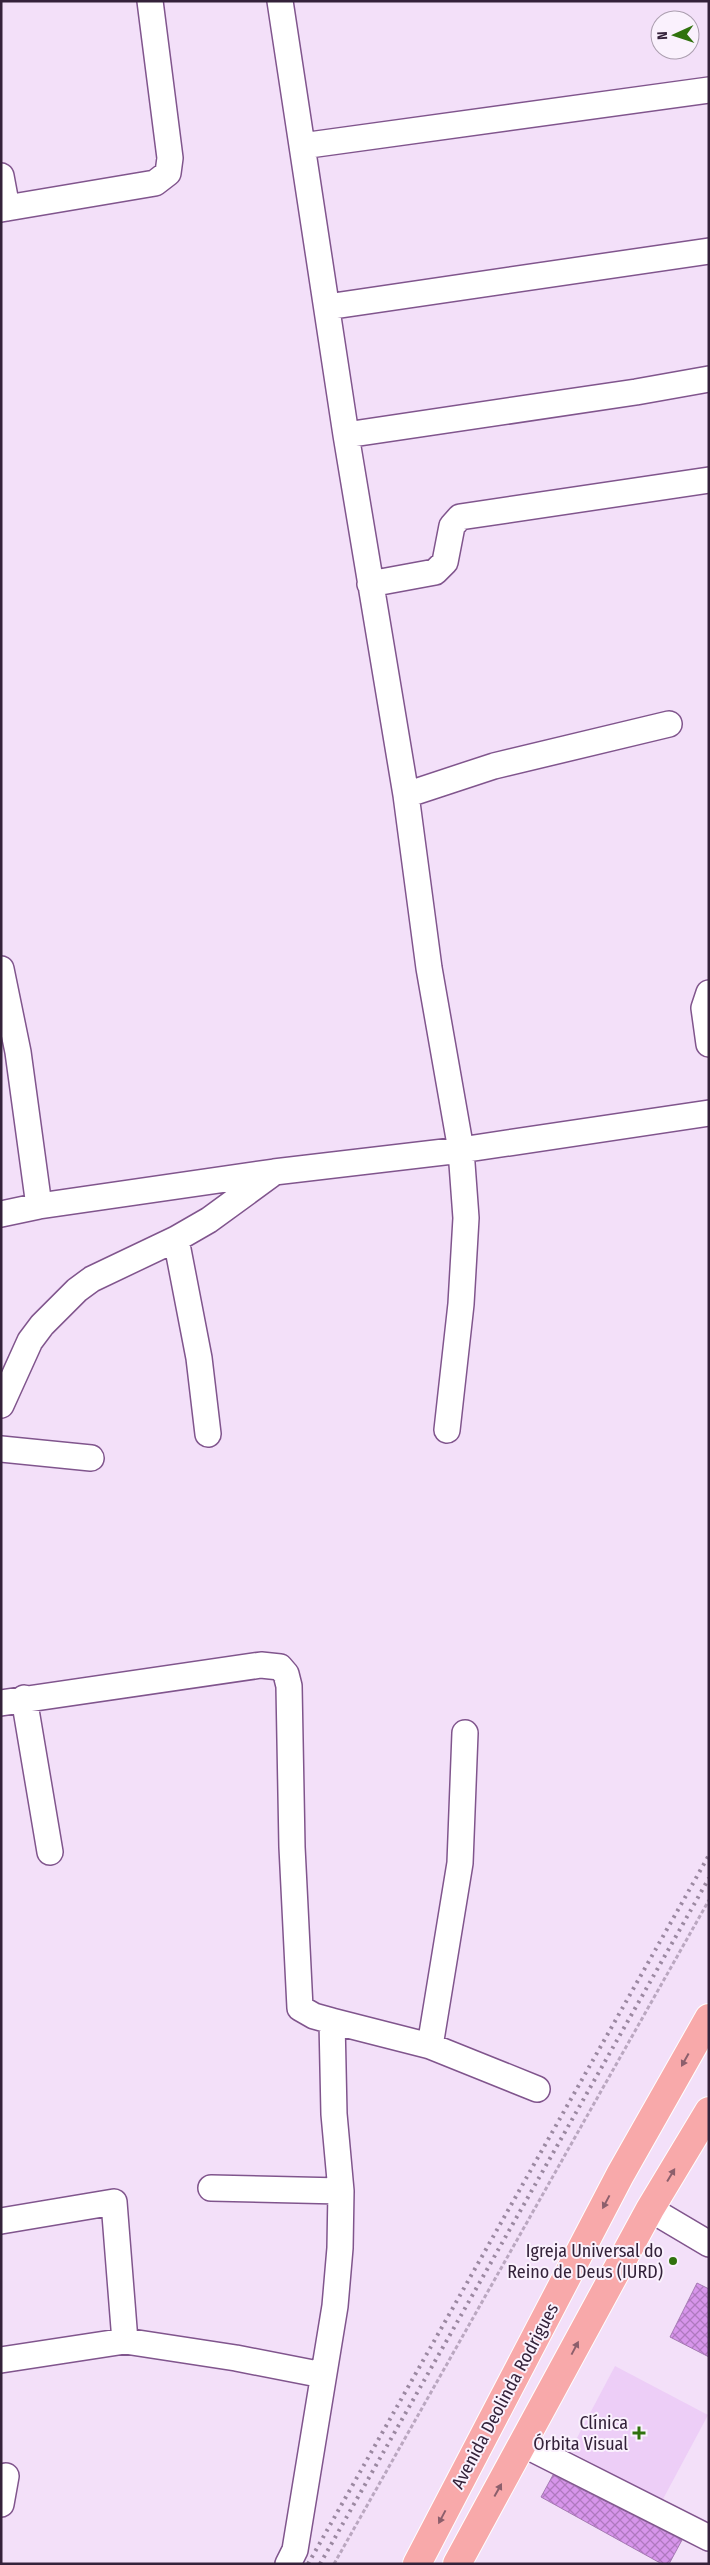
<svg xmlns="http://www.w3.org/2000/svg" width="710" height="2565" font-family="'Fira Sans Condensed',sans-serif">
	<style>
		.built { fill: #edcef7 }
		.building { fill: url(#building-cross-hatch); stroke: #a579b3 }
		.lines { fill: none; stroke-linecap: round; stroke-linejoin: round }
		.minor-casing { stroke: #80558d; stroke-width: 28 }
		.highway-casing { stroke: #fff; stroke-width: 30 }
		.path { stroke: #baa7c0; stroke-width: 3; stroke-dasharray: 4 2.5; stroke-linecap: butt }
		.minor { stroke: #fff; stroke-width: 25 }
		.highway { stroke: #f8a9aa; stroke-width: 28 }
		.rail { stroke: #9b88a1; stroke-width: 4; stroke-dasharray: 2.5 5; stroke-linecap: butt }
		.oneway { fill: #8c5f6c }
		.poi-dot { fill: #30720d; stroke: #faf1fd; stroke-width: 2 }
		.labels { text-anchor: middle; stroke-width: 4; stroke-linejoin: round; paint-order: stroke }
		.poi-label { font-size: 18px; fill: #34223a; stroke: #faf1fd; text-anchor: end }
		.street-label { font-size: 18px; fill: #34223a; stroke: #faf1fd }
	</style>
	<defs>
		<pattern id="building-cross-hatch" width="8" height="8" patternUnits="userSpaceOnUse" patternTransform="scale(1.25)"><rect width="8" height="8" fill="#d795eb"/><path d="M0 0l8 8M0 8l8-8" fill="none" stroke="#af79bf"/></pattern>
	</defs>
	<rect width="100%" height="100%" fill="#f3e0f9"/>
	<path class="built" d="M615,2366l93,49 -46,86 -92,-50z"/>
	<path class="building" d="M697,2283l12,6v68l-39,-20z
		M553,2475l129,65 -13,24h-7l-121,-67z"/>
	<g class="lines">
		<defs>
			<path id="minor" d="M280,1l66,434 60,360 23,173 32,182 5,68 -5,86 -14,126
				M302,146l407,-56
				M1,176l6,32
				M1,209l154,-26 13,-10 2,-15 -20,-157
				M327,307l382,-56
				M346,435l290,-43 73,-13
				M370,584l65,-12 10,-10 7,-36 8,-9 249,-37
				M406,795l88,-29 175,-42
				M1,969l17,83 21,154
				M709,993l-5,15 5,36
				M1,1214l38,-8 235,-34 187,-22 248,-37
				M176,1239l23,119 9,76
				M1,1405l29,-64 12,-16 35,-35 15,-11 84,-40 33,-19 63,-46
				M1,1449l90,9
				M24,1698l26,154
				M1,1703l260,-38 19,2 6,7 3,12 3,161 8,161 14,8 18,5 2,93 7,77 -1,57 -5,58 -40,244 -7,14
				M332,2021l98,25 107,43
				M430,2046l30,-183 5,-130
				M211,2188l130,3
				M650,2209l59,35
				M1,2221l113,-19 11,139
				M1,2360l124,-19 111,17 87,17
				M523,2444l186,94
				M1,2504l5,-28"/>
			<path id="highway" d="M417,2564l203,-389 89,-157
				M457,2564l193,-355 59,-98"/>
		</defs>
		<use href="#minor" class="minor-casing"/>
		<use href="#highway" class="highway-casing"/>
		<path class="path" d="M334,2564l375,-664"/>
		<use href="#minor" class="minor"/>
		<use href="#highway" class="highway"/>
		<path class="rail" d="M308,2564l401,-709
			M320,2564l389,-686"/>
	</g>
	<defs><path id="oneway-solid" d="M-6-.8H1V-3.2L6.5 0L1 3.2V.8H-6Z" transform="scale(1.25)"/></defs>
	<g class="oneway">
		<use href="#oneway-solid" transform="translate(685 2060) rotate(119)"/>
		<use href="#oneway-solid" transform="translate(671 2175) rotate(-59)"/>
		<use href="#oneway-solid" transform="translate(606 2202) rotate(118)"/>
		<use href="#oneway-solid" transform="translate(575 2348) rotate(-62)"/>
		<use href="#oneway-solid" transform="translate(498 2490) rotate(-61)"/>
		<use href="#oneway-solid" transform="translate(442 2517) rotate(118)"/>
	</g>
	<g class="poi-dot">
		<circle cx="673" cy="2261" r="5"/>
		<path d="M636.5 2425.5h5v5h5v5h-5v5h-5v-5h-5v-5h5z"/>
	</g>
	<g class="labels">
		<g class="poi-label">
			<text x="663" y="2257">Igreja Universal do<tspan x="663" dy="21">Reino de Deus (IURD)</tspan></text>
			<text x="628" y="2429">Clínica<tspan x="628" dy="21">Órbita Visual</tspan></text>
		</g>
		<g class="street-label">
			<text transform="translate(505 2396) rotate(-62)" y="6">Avenida Deolinda Rodrigues</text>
		</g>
	</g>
	<rect width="710" height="2565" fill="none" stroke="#34223a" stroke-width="5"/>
	<g transform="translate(675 35) rotate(267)"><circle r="24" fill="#faf1fd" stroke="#ab9eaf"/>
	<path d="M0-4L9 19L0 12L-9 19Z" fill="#30720d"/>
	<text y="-8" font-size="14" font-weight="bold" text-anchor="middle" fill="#34223a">N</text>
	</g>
</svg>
